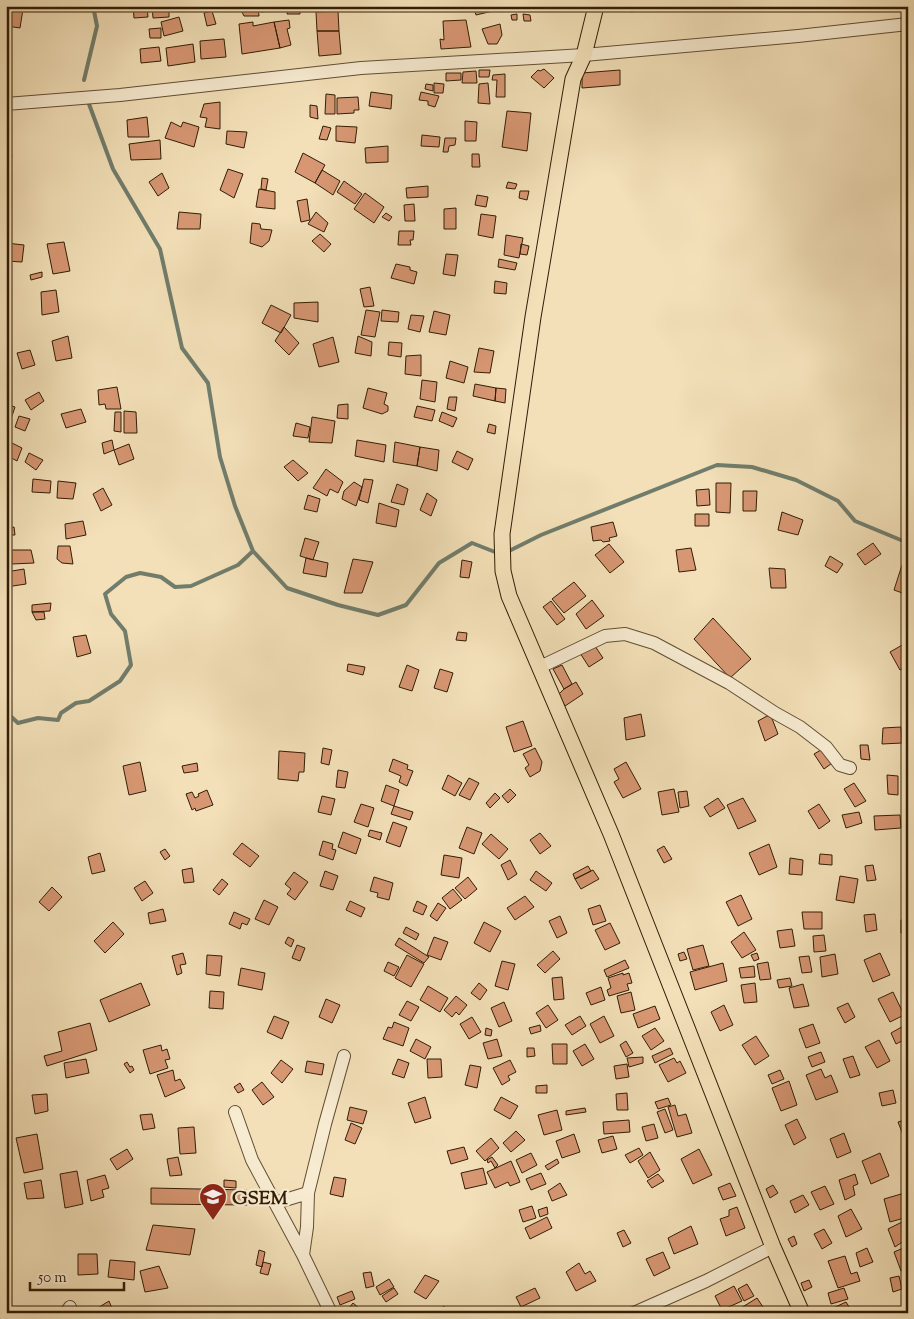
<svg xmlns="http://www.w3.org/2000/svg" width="914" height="1319" font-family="'Sorts Mill Goudy',serif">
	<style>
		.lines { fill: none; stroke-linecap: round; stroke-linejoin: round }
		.stream { stroke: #717d6c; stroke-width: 4 }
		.building { fill: #d79773; stroke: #311d07 }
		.minor-casing { stroke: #624e33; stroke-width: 14 }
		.major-casing { stroke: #311d07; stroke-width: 17 }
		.minor { stroke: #f7ebd1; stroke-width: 12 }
		.major { stroke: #f3e0b8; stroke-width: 15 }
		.labels { text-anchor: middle; stroke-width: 4.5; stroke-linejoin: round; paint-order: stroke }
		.poi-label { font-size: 19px; font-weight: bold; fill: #311d07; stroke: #f7ebd1; text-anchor: start }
	</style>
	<rect width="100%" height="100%" fill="#f3e0b8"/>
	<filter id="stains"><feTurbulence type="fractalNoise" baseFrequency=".004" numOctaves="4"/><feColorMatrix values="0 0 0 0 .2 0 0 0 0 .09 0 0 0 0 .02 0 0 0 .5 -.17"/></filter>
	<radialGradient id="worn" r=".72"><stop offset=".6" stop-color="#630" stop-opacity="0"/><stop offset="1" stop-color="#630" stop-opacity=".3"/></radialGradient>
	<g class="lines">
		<path class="stream" d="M84,80l13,-54 -4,-20
			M253,551l34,37 51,17 40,10 28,-10 33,-42 33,-20 23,9
			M509,551l32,-16 176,-70 35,2 44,13 42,21 17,20 53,22
			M6,712l12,11 20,-5 20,2 3,-7 15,-10 13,-2 31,-20 11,-16 -6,-34 -14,-17 -6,-20 21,-17 14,-4 21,4 14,10 16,-1 47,-21 15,-14 -18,-45 -15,-49 -12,-74 -26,-35 -22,-99 -47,-80 -24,-65"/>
	</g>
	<path class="building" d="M133,6h14l1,11 -14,1z
		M152,6h17v11l-16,1z
		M242,6h16l1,10h-15l-3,-6z
		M260,6h9l1,5 -9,1z
		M288,6h12v8h-13z
		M473,6h22l2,4 -21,5z
		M631,6h39l-39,6z
		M6,7l17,2 -3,19 -13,-2 -1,1z
		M212,11l4,13 -9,2 -3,-13z
		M338,11l1,20h-22l-1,-19z
		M517,14v6h-5l-1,-5z
		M523,14l7,1 1,6h-7z
		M179,17l4,14 -19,5 -3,-14z
		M289,20l1,8 -3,1 4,16 -11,3 -6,-26z
		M466,20l5,27 -30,2 -1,-10 4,1 -1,-19z
		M253,22v4l21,-4 6,26 -38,6 -3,-30z
		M500,24l2,11 -5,9h-9l-6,-15z
		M6,28h2l1,18h-3z
		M161,28v10h-11l-1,-9z
		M317,31h22l2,23 -22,2z
		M224,39l2,18 -25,2 -1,-18z
		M193,44l2,18 -27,4 -2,-18z
		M159,47l2,14 -20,2 -1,-14z
		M6,48h2l2,19h-4z
		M544,69l10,9 -10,10 -13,-11 7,-7 2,1z
		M479,70h11l-1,7h-10z
		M620,70v15l-38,3v-15z
		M6,71h3l1,13h-4z
		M476,71l1,12h-15l1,-11z
		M446,73h15v7l-15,1z
		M505,74v23h-9l1,-17h-5l1,-5z
		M434,83l10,1 -1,9h-9z
		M488,83l2,21 -12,-1 1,-19z
		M426,84l7,1v6l-8,-2z
		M371,92l21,3 -1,14 -22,-3z
		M421,92l18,4 -4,11 -7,-2v-4l-9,-1z
		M326,94l9,1v19h-10z
		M358,97l1,13h-5v3l-17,1v-16z
		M220,102v27l-15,-2 2,-9 -7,-1 4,-13z
		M310,105l7,1 1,13 -8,-2z
		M507,111l24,2 -4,38 -25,-4z
		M147,117l2,20h-21l-1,-17z
		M465,121l12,1 -1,19h-11z
		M171,122l10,5 2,-5 16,5 -5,20 -29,-9z
		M323,126l8,2 -4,12 -8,-1z
		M336,126l21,1 -2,16 -19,-2z
		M227,131l20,1 -3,16 -18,-4z
		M422,135l18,2 -1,10 -18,-1z
		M445,138h11l-1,7 -6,1 -1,6h-5z
		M6,139h2l4,18 -6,1z
		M160,140l1,19 -30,1 -2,-16z
		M388,146v16l-22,1 -1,-15z
		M303,153l22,12 -10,18 -20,-11z
		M472,154h7l1,13h-8z
		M228,169l15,5 -9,24 -14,-8z
		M322,170l18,11 -7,14 -18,-12z
		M162,173l7,15 -11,8 -9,-14z
		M262,178l6,1 -2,11 -5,-1z
		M344,181l18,13 -7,10 -18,-12z
		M508,182l9,2 -2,5 -9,-1z
		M428,186v11l-21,1 -1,-10z
		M259,189l16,3v17l-19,-2z
		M520,191h9l-2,9 -8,-2z
		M365,193l19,14 -10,16 -20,-14z
		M477,195l11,2 -2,10 -11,-2z
		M307,199l3,21 -9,2 -4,-21z
		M414,204l1,17h-10l-1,-16z
		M456,208v21h-12v-20z
		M179,212l22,2 -1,15h-23z
		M316,212l12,11 -4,9 -16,-8z
		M386,213l6,4 -3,4 -7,-4z
		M481,214l15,2 -3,22 -15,-3z
		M252,223l8,1 1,5 11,1 -3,11 -7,6 -12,-4z
		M399,231h15l-1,9h-3l1,5h-13z
		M320,234l11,10 -7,8 -12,-11z
		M506,235l17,3 -4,20 -15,-3z
		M64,242l6,29 -17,3 -6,-30z
		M6,243l18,2 -2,17 -16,-1z
		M521,244l8,2 -2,9 -7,-1z
		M446,254l12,1 -3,21 -12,-2z
		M499,259l18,4 -2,7 -17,-3z
		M396,264l14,3v3l7,2 -3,12 -23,-6z
		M42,272v5l-11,3 -1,-5z
		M495,281l12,2 -1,11 -12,-1z
		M370,287l4,19 -10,1 -4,-18z
		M56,290l3,22 -17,3 -1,-23z
		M318,302v20l-24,-4v-15z
		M271,305l20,10 -10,18 -19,-10z
		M366,310l14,2 -5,25 -14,-2z
		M382,310l17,2 -1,10 -17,-1z
		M434,311l16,4 -4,20 -17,-3z
		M411,315l13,1 -4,16 -12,-3z
		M284,327l15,16 -10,12 -14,-14z
		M68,336l4,22 -16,3 -4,-20z
		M358,336l14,6 -1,14 -16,-3z
		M333,337l6,25 -20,5 -6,-23z
		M389,342l13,1 -1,14 -13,-2z
		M479,348l15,3 -4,22 -16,-1z
		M30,350l5,15 -13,4 -5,-16z
		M421,355v21l-16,-2 1,-18z
		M6,358l6,9 -6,2z
		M450,361l18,6 -4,16 -18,-5z
		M422,380l15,2 -2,20 -15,-3z
		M475,384l21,4 -1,13 -22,-5z
		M117,387l4,22h-15l-1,-5 -6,1 -1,-15z
		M368,388l19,5 -3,11 4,2v5l-6,3 -19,-6z
		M496,388l10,1 -1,14 -10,-2z
		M39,392l5,9 -13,9 -6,-10z
		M449,397h8l-2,14 -8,-2z
		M6,404l9,3 -5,15 -4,-1z
		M348,404v15l-11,-1 1,-13z
		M417,406l18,4 -3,11 -18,-4z
		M81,409l5,13 -20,6 -5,-14z
		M124,411l12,1 1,21h-13z
		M115,412h6v20l-7,-1z
		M442,412l15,6 -4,9 -14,-6z
		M19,416l11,3 -5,12 -10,-4z
		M312,417l23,4 -3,22 -23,-1z
		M296,423l14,4 -2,11 -15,-2z
		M489,424l7,2 -1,8 -8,-2z
		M112,440l2,10 -10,4 -2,-11z
		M357,440l29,5 -2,17 -29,-6z
		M8,441l14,7 -5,13 -11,-6v-9z
		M395,442l25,5 -3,19 -24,-4z
		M129,444l5,15 -15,6 -5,-15z
		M420,447l19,3 -2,21 -20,-5z
		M457,451l16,8 -5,11 -16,-8z
		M29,453l14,7 -7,10 -11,-8z
		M293,460l15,13 -10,8 -14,-14z
		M326,469l17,13 -5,11 -8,-4 -3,7 -14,-8z
		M33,479l18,2 -1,12 -18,-1z
		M364,479l9,1 -5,23 -9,-3z
		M58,481l18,2 -3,16 -16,-1z
		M354,482l8,5 -6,19 -14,-7 2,-8z
		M716,483h15l-1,30 -14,-1z
		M397,484l11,5 -4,16 -13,-3z
		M103,488l9,17 -11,6 -8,-17z
		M709,489l1,16 -13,1 -1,-16z
		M743,491h14l-1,20h-13z
		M427,493l10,7 -6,16 -11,-6z
		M308,495l12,4 -3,13 -13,-3z
		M379,503l20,7 -3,17 -20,-4z
		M782,512l21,8 -5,15 -20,-5z
		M695,514h14v12h-14z
		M83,521l3,14 -20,4 -1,-15z
		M613,522l4,14 -8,2 1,3 -7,1 -2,-2 -8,1 -2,-14z
		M14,527l1,8h-9v-6z
		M305,538l14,4 -6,18 -13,-4z
		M873,543l8,11 -16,11 -8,-11z
		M609,544l15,18 -14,11 -15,-18z
		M58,546h12l3,18 -11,-1 -5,-4z
		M691,548l5,22 -17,2 -3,-22z
		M12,550h19l3,13 -22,1z
		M830,556l13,8 -6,9 -12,-7z
		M306,558l22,5 -2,14 -23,-4z
		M353,559l20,3 -11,31h-18z
		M462,560l10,2 -3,16 -9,-1z
		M902,565l6,2v28l-14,-5z
		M769,568l16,1 1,19h-15z
		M24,569l2,15 -20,3v-15z
		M574,582l12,14 -22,17 -12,-14z
		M592,600l12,16 -18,13 -10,-15z
		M551,601l14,18 -8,6 -14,-18z
		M51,603l-1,8 -18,1v-7z
		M32,612h12l1,7 -9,1z
		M713,618l38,41 -21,19 -36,-39z
		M458,632l9,1 -1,8 -10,-1z
		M86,635l5,18 -14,4 -4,-20z
		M904,644l4,8v14l-8,4 -10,-18z
		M595,646l8,12 -14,9 -9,-14z
		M348,664l17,3 -2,8 -16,-4z
		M407,665l12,5 -7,21 -13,-4z
		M562,665l10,19 -8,5 -11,-20z
		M440,669l13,4 -6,19 -13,-4z
		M576,682l7,12 -18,12 -7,-11 6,-6z
		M641,714l4,22 -19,4 -2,-22z
		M767,716h4l7,18 -13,7 -7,-20z
		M523,721l9,25 -18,6 -8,-25z
		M901,727l1,16 -20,1 1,-16z
		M860,745h8l2,15 -9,-1z
		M826,747l9,14 -11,8 -10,-15z
		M323,748l9,2 -3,15 -8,-2z
		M535,748l7,14 -2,9 -10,6 -5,-9 4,-3 -6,-11z
		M279,751l26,2 -1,19h-5l-1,9 -20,-2z
		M393,759l15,6 -1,4 6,2 -6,15 -8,-4 2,-6 -12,-5z
		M140,762l6,29 -17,4 -6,-29z
		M626,762l15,27 -18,9 -9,-16 5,-3 -5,-10z
		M197,763l1,8 -14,2 -2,-7z
		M338,770l10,2 -3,16 -9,-1z
		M448,775l14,8 -7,13 -13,-7z
		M887,775l11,1v19l-10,-1z
		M469,778l10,5 -9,17 -11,-5z
		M854,783l12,18 -11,6 -11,-18z
		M386,785l13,5 -5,16 -13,-5z
		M510,789l6,6 -8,8 -6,-7z
		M674,789l5,23 -17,3 -4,-23z
		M207,790l6,15 -17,6 -1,-3 -3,2 -6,-16 6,-2 3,6 4,-2 -1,-2z
		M687,791l2,15 -9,2 -2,-16z
		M495,793l5,5 -10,10 -4,-5z
		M322,796l13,3 -4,16 -13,-3z
		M718,798l7,10 -15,9 -6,-10z
		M743,798l13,23 -18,8 -11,-24z
		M361,804l13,4 -6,19 -14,-5z
		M819,804l11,17 -11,8 -11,-18z
		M394,806l19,6 -3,8 -19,-6z
		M859,812l3,11 -16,5 -4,-13z
		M900,815l1,13 -26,2 -1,-14z
		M393,822l14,5 -7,20 -14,-5z
		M467,827l15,6 -8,21 -15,-6z
		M370,830l12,3 -2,7 -12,-4z
		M343,832l18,7 -5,15 -18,-7z
		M540,833l11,13 -11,8 -10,-14z
		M491,834l17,15 -9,10 -17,-15z
		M323,841l10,3 -1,5 4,1 -3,10 -14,-5z
		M242,843l17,13 -9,11 -17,-13z
		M769,844l8,23 -18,8 -10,-22z
		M664,846l8,13 -8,4 -7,-13z
		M165,849l5,7 -5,4 -5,-8z
		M100,853l5,18 -13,3 -4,-17z
		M820,854l12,1v10l-13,-1z
		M444,855l18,3 -3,20 -18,-3z
		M790,858l13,2 -1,15 -13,-1z
		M510,860l7,14 -9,6 -7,-15z
		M873,865l3,15 -9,1 -2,-15z
		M588,866l3,5 -16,8 -2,-5z
		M192,868l2,14 -10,1 -2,-13z
		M593,870l6,9 -18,10 -6,-10z
		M325,871l13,5 -5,14 -13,-4z
		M536,871l16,12 -6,8 -16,-11z
		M294,872l14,10 -13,18 -8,-6 4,-5 -6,-5z
		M840,876l18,3 -4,24 -18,-3z
		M374,877l19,6 -4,17 -12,-3 1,-4 -8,-2z
		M468,877l9,12 -12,10 -10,-11z
		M222,879l6,5 -9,11 -6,-5z
		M145,881l8,12 -11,8 -8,-13z
		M52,887l10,10 -13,14 -10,-9z
		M453,889l9,11 -12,9 -8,-11z
		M741,895l11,24 -14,7 -12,-24z
		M525,896l9,11 -19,13 -8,-12z
		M264,900l14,7 -9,18 -14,-6z
		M350,901l15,7 -4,9 -15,-7z
		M417,901l10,5 -4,9 -10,-4z
		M438,903l8,5 -9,13 -7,-5z
		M600,905l6,16 -13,4 -5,-16z
		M163,909l3,12 -16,3 -2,-11z
		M234,912l16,7 -3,6 -5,-2 -2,6 -11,-5z
		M802,912h20v17h-18z
		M875,914l2,16 -11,2 -2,-17z
		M560,916l7,17 -10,5 -8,-17z
		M908,919v13l-7,1v-13z
		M113,922l11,12 -19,19 -11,-12z
		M484,922l17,9 -11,21 -16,-9z
		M610,923l10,20 -15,7 -10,-20z
		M406,927l13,7 -3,6 -13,-7z
		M792,929l3,17 -15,2 -3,-17z
		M744,932l12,18 -14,8 -11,-16z
		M824,935l2,16 -12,1 -1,-16z
		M288,937l6,3 -3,7 -6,-4z
		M434,937l14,5 -7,18 -14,-5z
		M399,938l30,19 -5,6 -29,-18z
		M297,945l8,3 -5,13 -8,-3z
		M703,945l6,21 -16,4 -6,-21z
		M553,951l7,8 -15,14 -8,-8z
		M684,952l3,7 -7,2 -2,-7z
		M183,953l3,11 -6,1 2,8 -5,2 -5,-19z
		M757,953l2,6 -5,2 -3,-6z
		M880,953l10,22 -17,7 -9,-22z
		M835,954l3,20 -16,3 -2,-20z
		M207,955l15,1 -2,20 -14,-2z
		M407,955l17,9 -13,23 -16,-9z
		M809,956l3,16 -10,1 -3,-16z
		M625,960l4,8 -22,9 -3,-7z
		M502,961l13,3 -7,26 -13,-4z
		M388,962l11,5 -5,9 -10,-5z
		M768,962l3,17 -11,1 -3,-16z
		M723,963l4,18 -32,9 -5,-18z
		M754,966l1,11 -14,1 -2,-10z
		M241,968l24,5 -3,17 -24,-5z
		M623,973v2l6,-2 3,10 -5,1 2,6 -20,6 -2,-6 4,-2 -3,-10z
		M562,977l2,22 -10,1 -2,-22z
		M790,978l2,8 -13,2 -2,-8z
		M141,983l9,22 -41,17 -9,-22z
		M479,983l8,7 -7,10 -9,-7z
		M755,983l2,19 -13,1 -3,-18z
		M803,984l6,22 -15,2 -5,-20z
		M428,986l20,12 -8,14 -20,-12z
		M601,987l4,13 -14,5 -5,-12z
		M210,991l14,1 -1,17 -14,-1z
		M631,992l4,18 -14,3 -4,-17z
		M893,992l11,23 -14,7 -12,-23z
		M456,996l11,9 -8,10 -3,-3 -4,5 -8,-7z
		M326,999l14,6 -8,18 -13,-6z
		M407,1001l12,6 -8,14 -12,-6z
		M504,1002l8,19 -13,6 -8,-19z
		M848,1003l7,14 -10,6 -8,-15z
		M548,1005l10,15 -12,8 -10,-15z
		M724,1005l9,20 -13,6 -9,-19z
		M655,1006l5,13 -22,9 -5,-14z
		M274,1016l15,6 -7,17 -15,-7z
		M580,1016l6,10 -14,9 -7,-10z
		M604,1016l10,20 -14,7 -10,-19z
		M472,1017l9,15 -12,7 -9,-15z
		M394,1022l15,6 -6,18 -20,-7 5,-12 4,1z
		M90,1023l7,27 -50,16 -3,-10 18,-5 -4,-19z
		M813,1024l7,19 -14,5 -7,-19z
		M907,1024l1,14 -12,6 -5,-11z
		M540,1025l1,6 -10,3 -2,-6z
		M486,1028l6,2 -1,6 -6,-1z
		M655,1028l9,13 -13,9 -9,-14z
		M756,1036l13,20 -14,9 -13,-20z
		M416,1039l15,8 -6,12 -15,-8z
		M497,1039l5,17 -14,3 -5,-16z
		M879,1040l11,21 -13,7 -12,-21z
		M626,1041l7,12 -7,4 -6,-12z
		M552,1044h15v20h-14z
		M585,1044l9,15 -12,7 -9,-15z
		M161,1045l1,6 5,-2 3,10 -5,1 3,8 -18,6 -7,-24z
		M527,1048h7l1,8 -8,1z
		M670,1048l3,6 -18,9 -3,-7z
		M821,1052l4,10 -13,5 -4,-10z
		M853,1056l7,19 -10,3 -7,-19z
		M643,1057v6l-14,4 -2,-9z
		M674,1058l3,5 3,-2 6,12 -18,9 -9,-17z
		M86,1059l3,14 -23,5 -2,-15z
		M398,1059l11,4 -5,15 -12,-4z
		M427,1059h14l1,18 -14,1z
		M281,1060l12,9 -11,14 -11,-10z
		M510,1060l6,12 -8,4 2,4 -8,5 -9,-17z
		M307,1061l17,3 -2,11 -17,-3z
		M127,1062l3,5 2,-1 2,4 -4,3 -6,-9z
		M627,1064l2,13 -13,2 -2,-13z
		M470,1065l11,2 -4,21 -12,-3z
		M821,1069l4,9 6,-3 7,17 -22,8 -10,-25z
		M173,1070l2,11 5,-2 5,9 -20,9 -8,-22z
		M780,1070l4,9 -12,5 -4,-9z
		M789,1081l8,24 -16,6 -9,-23z
		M262,1082l12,15 -11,8 -11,-15z
		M240,1083l4,7 -6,3 -4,-6z
		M547,1085v8h-11v-7z
		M893,1090l3,13 -14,3 -3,-13z
		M627,1093l1,17h-11l-1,-16z
		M47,1094l1,17 -13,3 -3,-19z
		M425,1097l6,21 -16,5 -7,-20z
		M501,1097l17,9 -8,13 -16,-9z
		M668,1098l3,7 -13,4 -3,-7z
		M675,1105l3,11 8,-2 6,19 -15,4 -9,-30z
		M350,1107l17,4 -4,13 -16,-4z
		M585,1108l1,4 -20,3v-4z
		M665,1109l8,21 -8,3 -8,-21z
		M557,1110l5,20 -18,5 -6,-20z
		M152,1114l3,14 -12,2 -3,-15z
		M797,1119l9,19 -12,7 -9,-20z
		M908,1119v20l-3,1 -7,-18z
		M629,1120l1,12 -26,2 -1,-12z
		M351,1123l11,5 -7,16 -10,-4z
		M654,1124l4,14 -12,3 -4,-14z
		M194,1127l2,26 -16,1 -2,-26z
		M516,1131l9,9 -14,12 -8,-9z
		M844,1133l7,19 -14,6 -7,-19z
		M37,1134l6,35 -19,4 -8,-35z
		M574,1134l6,18 -18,6 -6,-17z
		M613,1136l4,13 -15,4 -4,-13z
		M491,1138l8,10 -14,13 -9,-10z
		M464,1147l4,12 -17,5 -4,-13z
		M639,1148l4,7 -13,8 -5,-8z
		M127,1149l6,10 -16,11 -7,-11z
		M699,1149l13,26 -19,9 -12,-25z
		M650,1152l10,18 -12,8 -10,-17z
		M531,1153l6,12 -15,8 -6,-13z
		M880,1153l9,23 -18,8 -9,-23z
		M178,1157l4,18 -12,1 -3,-17z
		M492,1157l6,8 -3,3 -4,-7 -3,2 -1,-3z
		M557,1159l2,4 -11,7 -3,-4z
		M511,1161l9,21 -10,4 -2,-4 -13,6 -8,-16z
		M483,1168l4,16 -22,5 -4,-16z
		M77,1171l6,33 -18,4 -5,-34z
		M541,1173l5,11 -15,6 -5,-11z
		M658,1174l6,7 -12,7 -5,-7z
		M855,1174l3,10 -5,2 2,9 -10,5 -6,-20z
		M105,1175l4,13 -7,2 2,7 -13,4 -4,-21z
		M334,1177l12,2 -3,18 -13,-3z
		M41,1180l3,18 -17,1 -3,-16z
		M224,1180l12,1v7l-12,-1z
		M560,1183l7,12 -15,6 -4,-10z
		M730,1183l6,13 -13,4 -5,-12z
		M773,1185l5,8 -8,5 -4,-9z
		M825,1186l9,18 -14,6 -9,-18z
		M151,1188l96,2v15l-96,-1z
		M908,1192v25l-18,5 -6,-23z
		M803,1195l6,10 -14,8 -5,-12z
		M532,1206l4,12 -13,4 -4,-12z
		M547,1207l1,7 -8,3 -2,-7z
		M737,1207l8,21 -19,8 -6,-17 9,-3v-6z
		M851,1209l11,20 -16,8 -8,-21z
		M547,1217l5,11 -22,11 -5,-11z
		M902,1222l6,16 -13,9 -7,-18z
		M153,1225l42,4 -5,26 -44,-5z
		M691,1226l7,18 -24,10 -6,-16z
		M824,1229l8,14 -10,6 -8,-15z
		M624,1230l7,13 -8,4 -6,-14z
		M794,1236l3,8 -5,3 -4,-8z
		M908,1246v22l-7,3 -7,-19z
		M867,1248l6,14 -13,5 -4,-14z
		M259,1250l6,2 -3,15 -6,-2z
		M663,1252l7,16 -16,8 -8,-17z
		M78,1254h19l1,20 -20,1z
		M845,1256l6,18 6,-2 3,9 -22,7 -10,-27z
		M110,1260l25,2 -1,18 -26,-3z
		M263,1262l8,2 -3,11 -8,-2z
		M579,1263l6,11 5,-3 6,10 -20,10 -10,-19z
		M159,1266l9,22 -23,4 -5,-21z
		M371,1272l3,14 -8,2 -3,-15z
		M425,1275l14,6 -13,18 -12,-7z
		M899,1276l3,13 -9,3 -3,-14z
		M389,1279l5,8 -14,8 -4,-8z
		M809,1280l3,7 -8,4 -3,-8z
		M747,1284l7,12 -10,5 -6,-12z
		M734,1286l8,15 -20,9 -7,-14z
		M394,1288l4,6 -12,8 -4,-6z
		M535,1288l5,10 -19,9 -5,-10z
		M844,1288l4,11 -17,5 -3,-11z
		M352,1291l3,8 -15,6 -3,-8z
		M757,1298l10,15h-34z
		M109,1301l5,12h-17l-1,-4z
		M846,1302l7,11h-20l-2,-4z
		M353,1303l6,5 -4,5 -6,-5z
		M444,1306l4,7h-13z
		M896,1308l1,5h-15v-4z"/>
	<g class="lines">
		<defs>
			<path id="minor" d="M6,104l114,-9 241,-27 223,-13 214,-19 110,-12
				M540,667l65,-31 20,-2 29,9 75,40 46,30 25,14 26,20 14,18 10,3
				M235,1112l17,48 51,95 28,58
				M275,1203l33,-10
				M303,1255l4,-28 1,-34 17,-69 19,-68
				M66,1313l4,-6
				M634,1313l72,-32 67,-34"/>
			<path id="major" d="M596,6l-12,49 -11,24 -40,238 -31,217 1,37 6,25 102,238 162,413 29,66"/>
		</defs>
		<use href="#minor" class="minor-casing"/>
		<use href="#major" class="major-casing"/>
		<use href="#minor" class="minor"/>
		<use href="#major" class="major"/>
	</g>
	<defs>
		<symbol id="school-pin" viewBox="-11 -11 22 30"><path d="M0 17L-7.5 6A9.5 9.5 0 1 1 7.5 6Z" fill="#8f2418" stroke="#f7ebd1"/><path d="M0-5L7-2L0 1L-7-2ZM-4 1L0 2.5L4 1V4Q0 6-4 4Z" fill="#fff"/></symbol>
	</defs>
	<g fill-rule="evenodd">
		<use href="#school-pin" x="197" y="1181" width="32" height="43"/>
	</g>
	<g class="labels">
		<g class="poi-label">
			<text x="232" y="1204">GSEM</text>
		</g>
	</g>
	<rect width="914" height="1319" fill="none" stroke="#f3e0b8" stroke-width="25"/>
	<rect x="8" y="8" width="899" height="1304" fill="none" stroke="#311d07" stroke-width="2.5"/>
	<rect x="12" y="12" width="889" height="1294" fill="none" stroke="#311d07"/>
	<path d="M30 1282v8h94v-8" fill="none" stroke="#311d07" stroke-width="2.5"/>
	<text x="38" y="1282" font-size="15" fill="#311d07" stroke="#f7ebd1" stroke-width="4" paint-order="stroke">50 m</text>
	<rect width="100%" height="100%" filter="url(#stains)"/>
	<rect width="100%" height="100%" fill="url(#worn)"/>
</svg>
